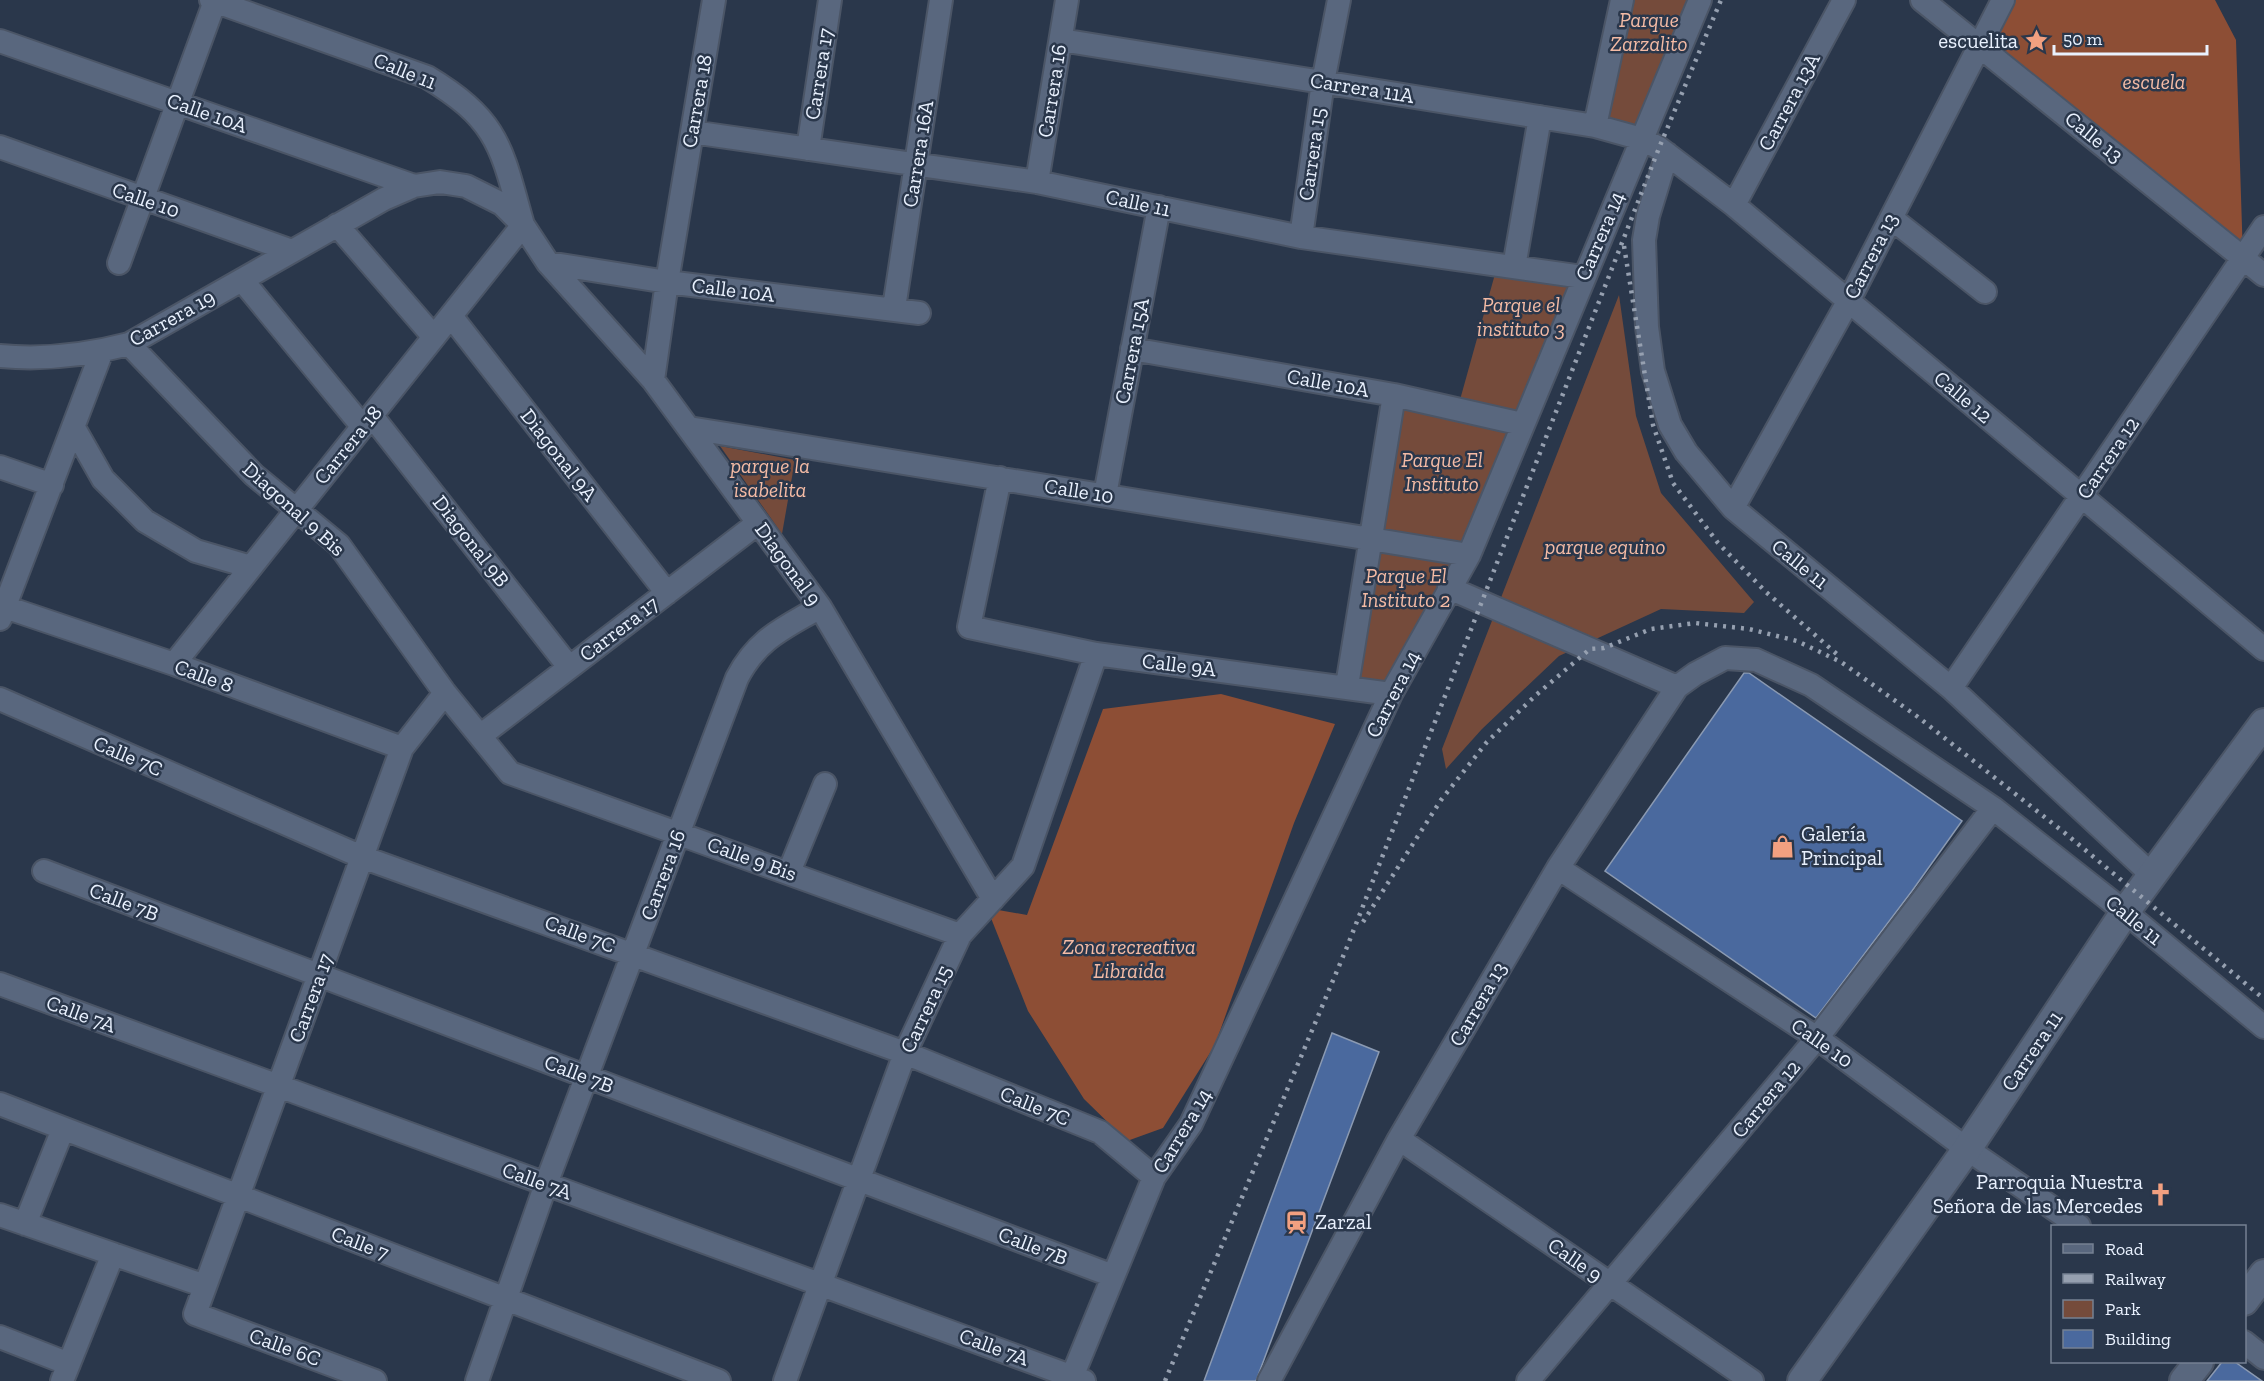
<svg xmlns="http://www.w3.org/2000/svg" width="2264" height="1381" font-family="'Zilla Slab',serif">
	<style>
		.green { fill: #754b3b }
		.forest { fill: #8d4e35 }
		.building { fill: #4a699e; stroke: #8b9ab2; stroke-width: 1.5 }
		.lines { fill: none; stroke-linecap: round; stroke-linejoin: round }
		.minor-casing { stroke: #4b5566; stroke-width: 26 }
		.tertiary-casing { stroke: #4b5566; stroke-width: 32 }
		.minor { stroke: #59677e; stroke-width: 22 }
		.tertiary { stroke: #59677e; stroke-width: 28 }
		.rail { stroke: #96a0b0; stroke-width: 4.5; stroke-dasharray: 3 6; stroke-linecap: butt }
		.labels { text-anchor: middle; stroke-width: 5; stroke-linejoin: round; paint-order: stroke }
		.park-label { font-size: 21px; font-style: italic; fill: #f4bba5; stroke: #2a374b }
		.poi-label { font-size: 21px; fill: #e9f1fe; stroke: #2a374b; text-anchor: end }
		.street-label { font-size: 21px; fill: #e9f1fe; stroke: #2a374b }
	</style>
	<rect width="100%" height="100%" fill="#2a374b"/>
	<path class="green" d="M1623,0h75l-60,140 -40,-11z
		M1495,274l77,12 -53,147 -128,260 -44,-7 50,-286 61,7z
		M1619,295l17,121 25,77 93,109 -10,11 -83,-4 -102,47 -77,73 -36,40 -4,-20z
		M720,446l75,14 -13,74z"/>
	<path class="forest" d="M2003,0h212l21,40 7,218 -264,-214z
		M1221,694l114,30 -41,99 -79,222 -52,83 -36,13 -43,-42 -56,-88 -41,-103 40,7 76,-206z"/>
	<path class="building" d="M1744,673h5l213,148 -50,70 -96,127 -211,-147z
		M1332,1033l47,19 -123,329h-52z
		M2222,1362h13l27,19h-55z"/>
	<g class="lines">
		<defs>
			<path id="minor" d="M1922,0l342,275
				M1061,40l534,86 47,13 17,9 75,57 530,444
				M0,41l414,145
				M1595,126l27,-126
				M692,132l345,50 264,55 282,40
				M0,147l292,104
				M808,149l22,-149
				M1667,154l-19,62 -4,24 3,87 6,44 17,54 16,27 47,56 218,180 201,187
				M1037,182l30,-182
				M1734,205l110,-205
				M1891,218l94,74
				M337,225l97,112
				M1301,237l22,-155 16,-82
				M119,263l96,-262
				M548,263l119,19 252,31
				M1514,267l26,-150
				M242,280l121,147
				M894,308l47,-308
				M451,316l216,277
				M129,344l125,131 85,70 106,148 65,80 450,162
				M1132,349l262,46 128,29
				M0,356c43,4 87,-1 129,-12l255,-145 30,-13 26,-4 26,4 36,18 21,21 25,38 105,117 167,227 173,292
				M653,380l14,-98 47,-282
				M372,416l197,251
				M74,428l29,51 42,42 51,30 55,16
				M689,428l780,127
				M0,467l52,18
				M1000,478l-31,149 127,27 295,40
				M1105,495l54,-288
				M1733,508l116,-208 154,-300
				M1449,588l228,99
				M5,607l169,57 228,84
				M0,619l102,-268
				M174,664l349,-439c-22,-77 -23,-104 -96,-148l-216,-77
				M1347,686l47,-291
				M1951,688l313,-461
				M0,699l362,158 543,196 195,79 54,45
				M480,736l278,-213
				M1558,868l259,170 150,111 112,77
				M44,871l1069,405
				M789,872l36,-88
				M0,984l1084,397
				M0,1104l719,277
				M1399,1139l353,242
				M0,1215l205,71
				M25,1224l38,-95
				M0,1337l69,27
				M2244,1342l20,16
				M62,1381l51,-127
				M375,1381l-180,-67 207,-566 43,-55
				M477,1381l69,-197 191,-506c21,-40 46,-49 83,-71
				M785,1381l120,-328 55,-118 63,-69 73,-212
				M1073,1381l1,-9 80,-195 37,-53 200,-430 78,-139 231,-555
				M1269,1381l130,-242 159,-271 119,-181 18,-13 30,-16 31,2 55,25 182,123 132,104 139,115
				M1528,1381l289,-343 176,-230"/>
			<path id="tertiary" d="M2244,1301l20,-27
				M1802,1381l165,-232 158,-237 139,-189
				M2184,1381l15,-19"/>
		</defs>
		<use href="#minor" class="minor-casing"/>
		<use href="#tertiary" class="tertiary-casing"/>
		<use href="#minor" class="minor"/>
		<use href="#tertiary" class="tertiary"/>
		<path class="rail" d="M1624,246l29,179 20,58 45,60 48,49 73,64
			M1363,922l78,-122 46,-58 49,-47 54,-46 14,-1 47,-19 44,-6 54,6 48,12 44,21 77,55 148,117 198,165
			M1165,1381l182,-434 312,-799 62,-148"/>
	</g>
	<defs>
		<symbol id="sight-bare" viewBox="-9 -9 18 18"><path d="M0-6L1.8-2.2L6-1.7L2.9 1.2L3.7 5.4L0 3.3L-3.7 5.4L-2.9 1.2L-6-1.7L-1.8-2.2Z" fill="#f2a080" stroke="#2a374b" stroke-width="2.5" paint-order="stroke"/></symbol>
		<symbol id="shop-bare" viewBox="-9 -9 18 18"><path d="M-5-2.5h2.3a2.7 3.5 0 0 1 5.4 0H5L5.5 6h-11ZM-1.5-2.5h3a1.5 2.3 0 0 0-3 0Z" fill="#f2a080" stroke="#2a374b" stroke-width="2.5" paint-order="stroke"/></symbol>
		<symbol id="church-bare" viewBox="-9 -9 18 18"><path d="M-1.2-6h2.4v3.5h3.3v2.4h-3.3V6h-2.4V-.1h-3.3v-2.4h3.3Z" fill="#f2a080" stroke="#2a374b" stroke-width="2.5" paint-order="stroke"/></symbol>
		<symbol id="station-bare" viewBox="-9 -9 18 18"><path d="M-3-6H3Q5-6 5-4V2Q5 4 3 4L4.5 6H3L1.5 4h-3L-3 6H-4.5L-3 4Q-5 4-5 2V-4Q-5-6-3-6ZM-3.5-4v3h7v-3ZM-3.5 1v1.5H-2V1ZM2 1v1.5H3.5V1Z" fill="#f2a080" stroke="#2a374b" stroke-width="2.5" paint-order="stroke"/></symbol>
	</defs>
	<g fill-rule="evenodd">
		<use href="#sight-bare" x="2020" y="24" width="33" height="33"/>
		<use href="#shop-bare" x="1766" y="830" width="33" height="33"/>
		<use href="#church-bare" x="2144" y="1178" width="33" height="33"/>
		<use href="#station-bare" x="1280" y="1206" width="33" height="33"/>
	</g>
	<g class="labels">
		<g class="park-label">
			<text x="1649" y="27">Parque<tspan x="1649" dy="24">Zarzalito</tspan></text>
			<text x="2154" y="89">escuela</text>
			<text x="1521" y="312">Parque el<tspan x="1521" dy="24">instituto 3</tspan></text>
			<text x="1442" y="467">Parque El<tspan x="1442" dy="24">Instituto</tspan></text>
			<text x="770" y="473">parque la<tspan x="770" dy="24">isabelita</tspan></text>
			<text x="1605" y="554">parque equino</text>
			<text x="1406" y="583">Parque El<tspan x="1406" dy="24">Instituto 2</tspan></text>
			<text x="1129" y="954">Zona recreativa<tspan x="1129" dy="24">Libraida</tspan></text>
		</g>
		<g class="poi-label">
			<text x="2018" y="48">escuelita</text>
			<text x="1801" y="841" text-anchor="start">Galería<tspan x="1801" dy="24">Principal</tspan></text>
			<text x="2143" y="1189">Parroquia Nuestra<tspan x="2143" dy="24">Señora de las Mercedes</tspan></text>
			<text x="1315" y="1229" text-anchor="start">Zarzal</text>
		</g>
		<g class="street-label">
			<text transform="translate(405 71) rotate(22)" y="7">Calle 11</text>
			<text transform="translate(819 74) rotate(-81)" y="7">Carrera 17</text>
			<text transform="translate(1362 88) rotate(9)" y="7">Carrera 11A</text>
			<text transform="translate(1052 91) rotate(-81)" y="7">Carrera 16</text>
			<text transform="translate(697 101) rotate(-80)" y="7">Carrera 18</text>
			<text transform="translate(1789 102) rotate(-62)" y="7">Carrera 13A</text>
			<text transform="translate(207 113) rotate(19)" y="7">Calle 10A</text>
			<text transform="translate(2094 137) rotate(39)" y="7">Calle 13</text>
			<text transform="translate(918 154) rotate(-81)" y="7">Carrera 16A</text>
			<text transform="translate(1312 154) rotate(-82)" y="7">Carrera 15</text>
			<text transform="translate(146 200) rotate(19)" y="7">Calle 10</text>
			<text transform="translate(1138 203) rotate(12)" y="7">Calle 11</text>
			<text transform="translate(1600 236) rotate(-67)" y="7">Carrera 14</text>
			<text transform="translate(1871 256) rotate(-63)" y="7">Carrera 13</text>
			<text transform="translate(733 290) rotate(7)" y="7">Calle 10A</text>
			<text transform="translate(172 318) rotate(-29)" y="7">Carrera 19</text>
			<text transform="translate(1132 351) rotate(-79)" y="7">Carrera 15A</text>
			<text transform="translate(1328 383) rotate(10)" y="7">Calle 10A</text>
			<text transform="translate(1963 397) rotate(40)" y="7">Calle 12</text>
			<text transform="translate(348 445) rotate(-51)" y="7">Carrera 18</text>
			<text transform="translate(559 455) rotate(52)" y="7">Diagonal 9A</text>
			<text transform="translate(2108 458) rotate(-56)" y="7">Carrera 12</text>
			<text transform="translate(1079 491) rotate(9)" y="7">Calle 10</text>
			<text transform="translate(294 509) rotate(42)" y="7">Diagonal 9 Bis</text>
			<text transform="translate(471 541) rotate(52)" y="7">Diagonal 9B</text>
			<text transform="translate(788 564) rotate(54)" y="7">Diagonal 9</text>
			<text transform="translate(1800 564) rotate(39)" y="7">Calle 11</text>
			<text transform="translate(619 629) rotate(-37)" y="7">Carrera 17</text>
			<text transform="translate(1179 665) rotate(7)" y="7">Calle 9A</text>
			<text transform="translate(204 676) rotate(20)" y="7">Calle 8</text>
			<text transform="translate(1393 694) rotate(-63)" y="7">Carrera 14</text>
			<text transform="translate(128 756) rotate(23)" y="7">Calle 7C</text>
			<text transform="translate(752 859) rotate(20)" y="7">Calle 9 Bis</text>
			<text transform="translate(663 875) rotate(-70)" y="7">Carrera 16</text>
			<text transform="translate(124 902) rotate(21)" y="7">Calle 7B</text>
			<text transform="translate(2134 920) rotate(39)" y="7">Calle 11</text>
			<text transform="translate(580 934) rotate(20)" y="7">Calle 7C</text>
			<text transform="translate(311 998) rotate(-70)" y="7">Carrera 17</text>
			<text transform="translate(1478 1004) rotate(-60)" y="7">Carrera 13</text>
			<text transform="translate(926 1009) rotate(-65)" y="7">Carrera 15</text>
			<text transform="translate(81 1014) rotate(20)" y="7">Calle 7A</text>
			<text transform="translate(1822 1043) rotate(35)" y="7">Calle 10</text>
			<text transform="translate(2032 1051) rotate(-56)" y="7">Carrera 11</text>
			<text transform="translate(579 1074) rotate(21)" y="7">Calle 7B</text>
			<text transform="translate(1766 1099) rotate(-50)" y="7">Carrera 12</text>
			<text transform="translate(1035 1106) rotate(22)" y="7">Calle 7C</text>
			<text transform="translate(1182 1131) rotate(-59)" y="7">Carrera 14</text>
			<text transform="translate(537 1181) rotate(20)" y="7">Calle 7A</text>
			<text transform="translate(360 1243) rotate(21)" y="7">Calle 7</text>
			<text transform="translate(1033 1246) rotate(21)" y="7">Calle 7B</text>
			<text transform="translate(1575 1260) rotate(35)" y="7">Calle 9</text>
			<text transform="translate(285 1347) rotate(20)" y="7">Calle 6C</text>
			<text transform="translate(994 1347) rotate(20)" y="7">Calle 7A</text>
		</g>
	</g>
	<rect x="2051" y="1225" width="195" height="138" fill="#2a374b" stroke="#768193" stroke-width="1.5"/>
	<rect x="2063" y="1244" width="30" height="9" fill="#59677e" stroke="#768193" stroke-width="1.5"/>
	<text x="2105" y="1255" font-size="18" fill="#e9f1fe">Road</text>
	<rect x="2063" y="1274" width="30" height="9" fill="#96a0b0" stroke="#768193" stroke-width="1.5"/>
	<text x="2105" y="1285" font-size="18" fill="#e9f1fe">Railway</text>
	<rect x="2063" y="1300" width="30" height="18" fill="#754b3b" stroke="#768193" stroke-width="1.5"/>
	<text x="2105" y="1315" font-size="18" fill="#e9f1fe">Park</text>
	<rect x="2063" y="1330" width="30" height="18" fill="#4a699e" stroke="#768193" stroke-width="1.5"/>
	<text x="2105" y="1345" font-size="18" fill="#e9f1fe">Building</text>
	<path d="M2054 45v9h153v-9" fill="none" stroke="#e9f1fe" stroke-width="3"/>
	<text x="2063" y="45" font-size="18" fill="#e9f1fe" stroke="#2a374b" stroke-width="4.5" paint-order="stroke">50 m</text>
</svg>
